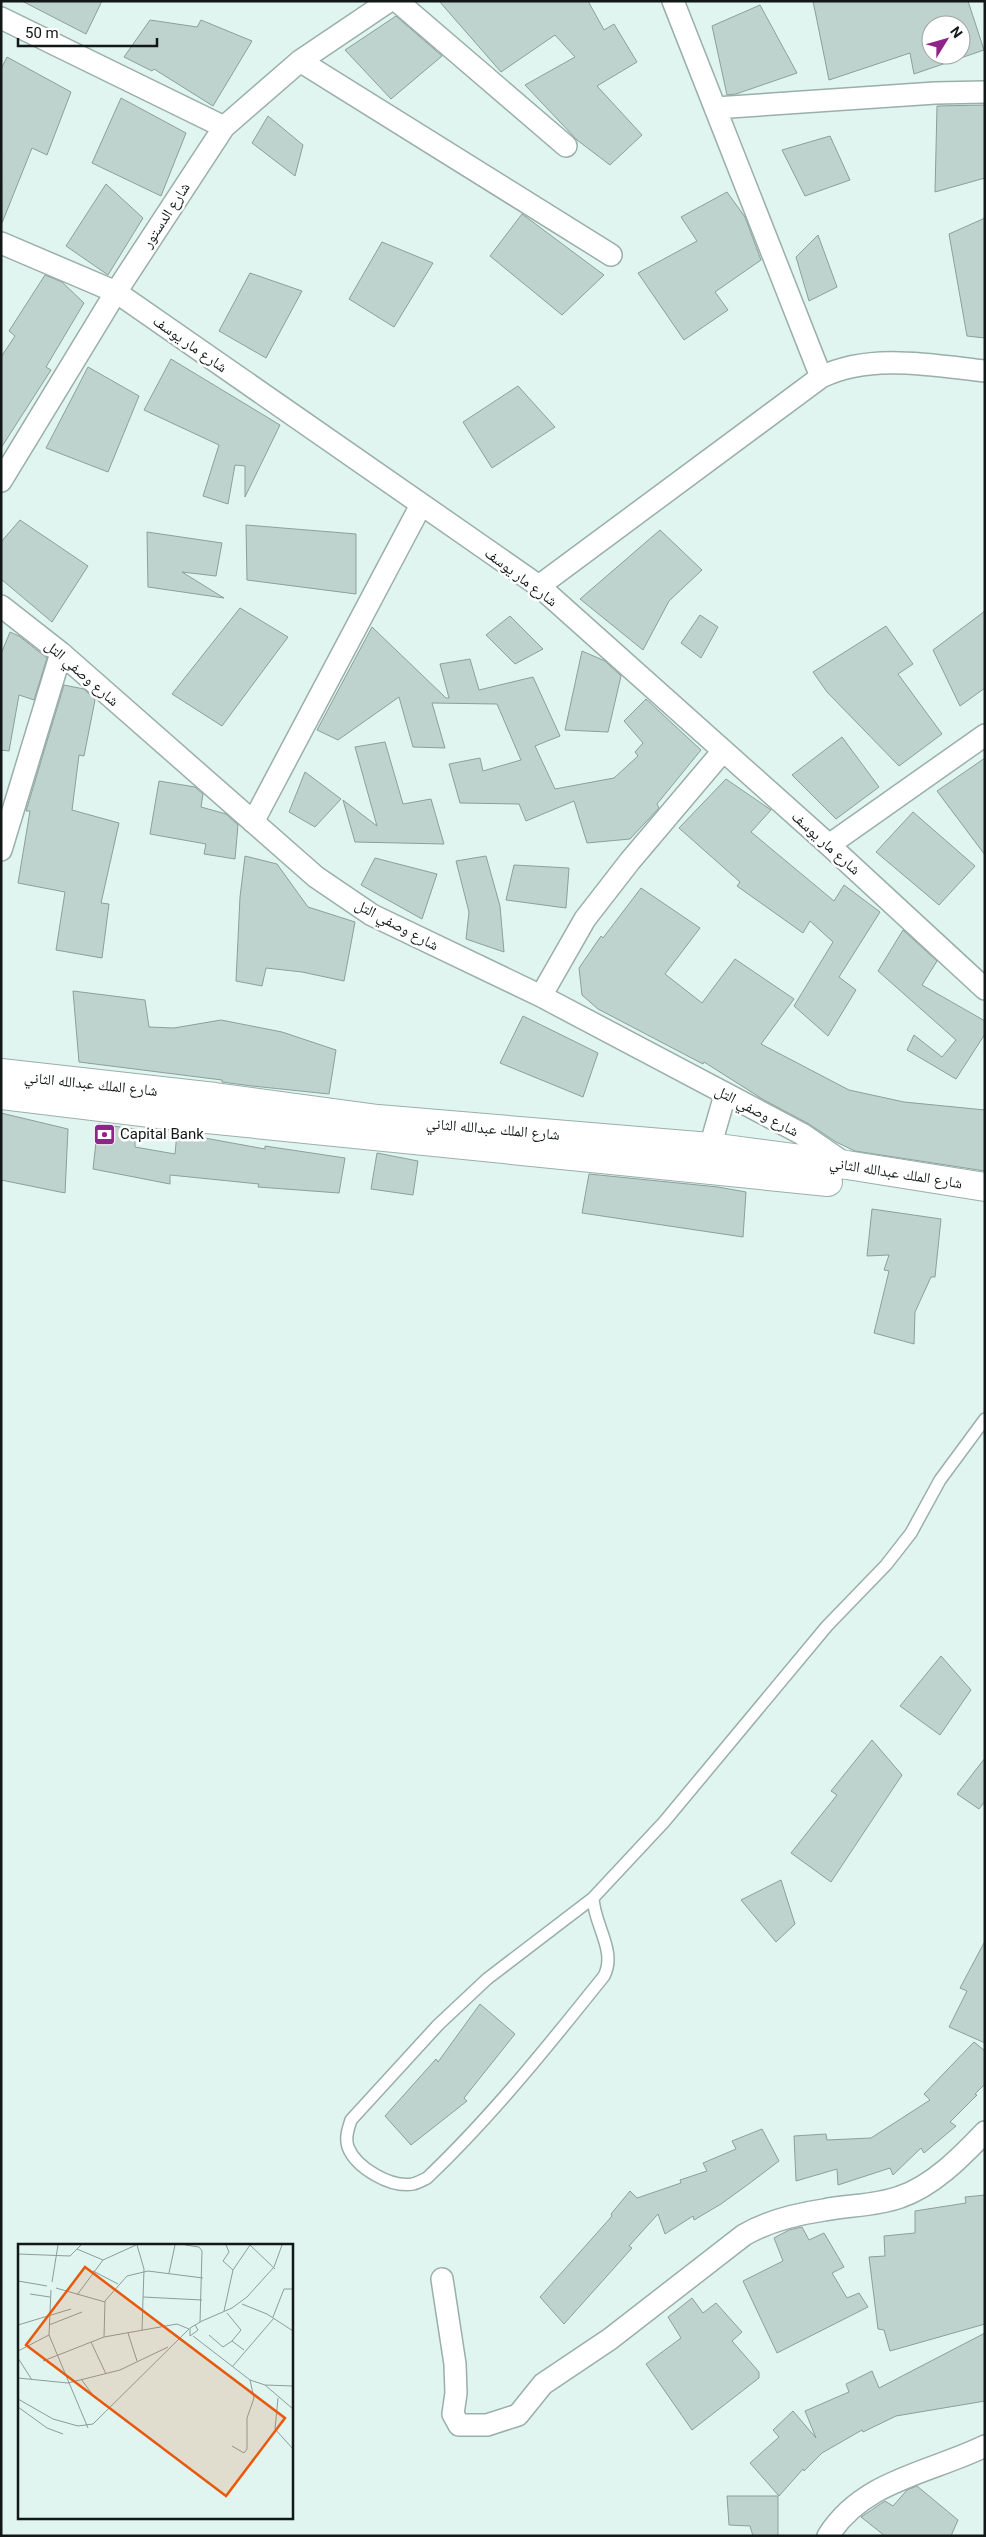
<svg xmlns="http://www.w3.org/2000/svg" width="986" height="2537" font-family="Roboto,'Noto Naskh Arabic',sans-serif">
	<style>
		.building { fill: #bfd3ce; stroke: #8c9f9b; fill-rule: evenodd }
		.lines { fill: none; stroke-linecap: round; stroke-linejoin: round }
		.service-casing { stroke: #9aaeaa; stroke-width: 14 }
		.minor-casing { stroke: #9aaeaa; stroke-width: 24 }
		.secondary-casing { stroke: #9aaeaa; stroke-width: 30 }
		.service { stroke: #fff; stroke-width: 11 }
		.minor { stroke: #fff; stroke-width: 21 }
		.secondary { stroke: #fff; stroke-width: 28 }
		.labels { text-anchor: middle; stroke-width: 5; stroke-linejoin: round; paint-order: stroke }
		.street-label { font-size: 15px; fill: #111817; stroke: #fff }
		.poi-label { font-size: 15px; fill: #111817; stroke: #fff; text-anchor: start }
		.inset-road { fill: none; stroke: #8d9d99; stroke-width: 1 }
		.view { fill: #e8590c; fill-opacity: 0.15; stroke: #e8590c; stroke-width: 2.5 }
		.inset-edge { fill: none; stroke: #111817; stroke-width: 2.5 }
	</style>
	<rect width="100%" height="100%" fill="#e0f5f0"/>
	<path class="building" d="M22,1h80l-16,33z
		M439,1h149l16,29 10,-6 23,38 -40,24 45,49 -32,30 -33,-25 -52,-55 50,-28 -20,-22 -54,37z
		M813,1h155l16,49 -70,24 -4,-21 -81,27zM931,25h30v30h-30z
		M760,5l37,68 -61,21 -9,1 -15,-69z
		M396,16l46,40 -51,43 -46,-49z
		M150,20l47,7 4,-7 51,21 -39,65 -59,-37 -2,2 -28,-14z
		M7,57l64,35 -24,63 -15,-7 -30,75 -1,-154z
		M121,98l65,35 -25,63 -69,-33z
		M985,105v73l-50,14 2,-86z
		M268,116l35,29 -8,31 -43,-33z
		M830,136l20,44 -45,16 -23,-46z
		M106,184l37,34 -35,57 -42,-29z
		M727,192l18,25 16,43 -46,32 13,18 -44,30 -46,-67 59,-32 -16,-24z
		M522,214l82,61 -42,40 -72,-59z
		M985,218v120l-18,-2 -18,-102z
		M818,235l19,52 -28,14 -13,-44z
		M382,242l51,21 -39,64 -45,-28z
		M250,273l52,18 -36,67 -47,-27z
		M45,275l17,7 22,21 -38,64 5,3 -50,78v-91l14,-21 -6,-5z
		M171,359l109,66 -35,72v-31l-10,-1 -7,39 -25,-8 16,-51 -75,-35z
		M88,367l51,29 -31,76 -62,-24z
		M518,386l37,41 -63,41 -29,-46z
		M20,520l68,46 -36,56 -51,-43v-37z
		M246,525l110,9v60l-109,-14z
		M660,530l42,40 -33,31 -26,49 -63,-51z
		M147,532l75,11 -6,33 -34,-4 42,26 -76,-11z
		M240,608l48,29 -66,89 -50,-32z
		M985,611v77l-25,18 -27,-56z
		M700,615l18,12 -17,31 -20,-15z
		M510,616l33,33 -28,15 -29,-29z
		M886,626l27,38 -15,10 44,60 -43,32 -72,-74 -14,-20z
		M372,627l74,71h3l-9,-34 30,-5 9,31 54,-13 27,59 -25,10 20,43 59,-11 24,-22 -3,-4 8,-9 -19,-22 22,-22 55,51 -44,54 2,4 -29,31 -43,4 -13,-42 -48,20 -7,-17 -59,-1 -11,-39 31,-6 3,13 38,-11 -24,-56 -65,-1 13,45 -32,-1 -14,-50 -61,43 -21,-10z
		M10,632l9,4 28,22 -13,42 -15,-5 -10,56 -8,-1v-96z
		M582,651l23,10 16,15 -13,56 -43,-2z
		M64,685l20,4 11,11 -11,56 -5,-1 -7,55 47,13 -18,80 8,1 -7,54 -46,-8 9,-58 -47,-9 12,-72h-4z
		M842,737l37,50 -43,32 -44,-44z
		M385,742l18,62 28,-5 13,45 -89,-2 -12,-42 34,26 -22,-79z
		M985,758v97l-48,-64z
		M305,772l36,27 -26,28 -26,-15z
		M726,779l45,31 -20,22 83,69 10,-16 36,27 -41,65 17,13 -28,46 -34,-30 39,-64 -23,-21 -7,12 -66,-47 3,-4 -61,-54z
		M159,781l36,6 8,7 -2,13 25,7 12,11 -3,34 -31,-5 2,-10 -56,-10z
		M913,812l62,54 -36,39 -63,-53z
		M245,856l32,8 31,43 47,15 -11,59 -42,-9 -36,-4 -4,18 -26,-5 4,-84z
		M486,856l14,50 4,46 -38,-13 3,-27 -13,-51z
		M375,858l62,16 -15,45 -61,-34z
		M514,865l55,3 -3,40 -60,-8z
		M641,888l59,40 -35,46 37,29 33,-44 59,40 -33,45 88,46 55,12 81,8v61l-130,-20 -19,-9 -27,-18 -45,-24 -60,-38 -1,2 -105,-55 -16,-14 -3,-27 22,-32 2,2z
		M903,930l34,31 -15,24 63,36v13l-29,45 -49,-29 7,-15 28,22 14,-17 -78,-69z
		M73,991l72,9 4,27 25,1 47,-8 61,12 54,18 -7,44 -77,-8 -30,-4v-2l-143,-18z
		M523,1016l75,37 -15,44 -83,-34z
		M1,1113l67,16 -3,64 -64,-13z
		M98,1124l37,5v18l40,7 2,-21 88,16v-3l80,12 -6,35 -81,-6 1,-3 -89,-9v9l-77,-15z
		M377,1153l41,8 -5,34 -42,-6z
		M589,1174l129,13 28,5 -3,45 -161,-24z
		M872,1209l69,10 -6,58h-4l-16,35 -1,32 -40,-11 15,-62 -5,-1 5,-15 -22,1z
		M941,1656l30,34 -31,45 -40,-29z
		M872,1740l30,35 -71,107 -40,-29 46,-58 -6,-4z
		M985,1758v43l-6,8 -22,-15z
		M781,1880l14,44 -19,18 -35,-42z
		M985,1941v102l-36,-16 18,-36 -7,-3z
		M480,2004l35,30 -51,64 3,3 -56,44 -26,-29 51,-57 2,3z
		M974,2042l11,9v33l-10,10 2,1 -27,27 6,4 -32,27 -3,-5 -28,27 -3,-7 -52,17 -1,-16 -41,12 -2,-45 32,-2 1,6 44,-2 59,-38 -6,-6z
		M762,2129l17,32 -29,22 -29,21 -27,16 -1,-4 -28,18 -7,-20 -29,32 3,2 -68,76 -24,-27 72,-81 -1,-2 19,-23 7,7 44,-15 -1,-3 27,-9 -4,-8 33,-14 -4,-8z
		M985,2195v129l-95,27 -6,-21 -6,-1 -9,-72 16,-1 -1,-20 31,-3v-22l51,-8 -1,-6z
		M802,2227l7,13 15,-7 20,34 -12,6 15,25 12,-5 9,14 -91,46 -34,-72 40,-20 -9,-23 15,-8z
		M692,2298l11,15 13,-10 26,29 -10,9 27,31v6l-67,52 -46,-66 35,-26 -13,-21z
		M985,2333v68l-89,15 -33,16 -1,-2 -40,23 -18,18 -1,-2 -24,27 -29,-33 29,-26 -6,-7 20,-19 23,27 -11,-27 44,-19 -3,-8 26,-13 7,17z
		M917,2486l41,34 -7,16h-66l-24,-19 24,-16 8,5 14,-16z
		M727,2496h51v40h-25l-3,-10 -21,-1z"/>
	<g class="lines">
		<defs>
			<path id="service" d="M593,1898c1,27 24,53 11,78 -56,70 -112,140 -177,202 -4,2 -9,5 -14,6 -22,4 -57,-16 -65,-37 -3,-9 0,-18 3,-27l87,-95 49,-46 106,-81 71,-76 163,-196 59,-61 25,-32 29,-53 45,-61"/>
			<path id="minor" d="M397,1l169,145
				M673,1l148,376
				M1,18l223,109
				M300,61l311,194
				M715,108l220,-15 50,-1
				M1,243l115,49 423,294 290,259 156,144
				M1,481l115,-189 108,-165 76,-66 89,-60
				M539,586l282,-209c49,-24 111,-12 164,-6
				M1,606l60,47 255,224 56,38 169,81 261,138 42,29
				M253,822l168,-317
				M829,845l156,-110
				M1,850l60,-197
				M541,996l44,-77 45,-58 93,-110
				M710,1147l15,-52
				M442,2279l13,85 1,29 -3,21 6,11h28l31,-10 25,-31 67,-45 134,-104c24,-14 53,-21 80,-25 25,-5 51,-4 76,-13 33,-11 61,-40 85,-65
				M828,2536c35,-56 102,-63 157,-90"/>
			<path id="secondary" d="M1,1073l214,24 163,22 332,28 137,18 138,22
				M1,1095l166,20 661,67"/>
		</defs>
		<use href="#service" class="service-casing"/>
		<use href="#minor" class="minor-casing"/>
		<use href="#secondary" class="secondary-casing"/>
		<use href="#service" class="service"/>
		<use href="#minor" class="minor"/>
		<use href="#secondary" class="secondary"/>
	</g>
	<defs>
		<symbol id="bank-square" viewBox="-11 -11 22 22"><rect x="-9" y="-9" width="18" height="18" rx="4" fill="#902588" stroke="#fff"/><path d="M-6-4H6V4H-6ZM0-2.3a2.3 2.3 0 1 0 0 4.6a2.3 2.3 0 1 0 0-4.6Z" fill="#fff"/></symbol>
	</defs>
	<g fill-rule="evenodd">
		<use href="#bank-square" x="92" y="1122" width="25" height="25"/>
	</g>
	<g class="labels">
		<g class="street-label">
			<text transform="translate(166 215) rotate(-57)" y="5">شارع الدستور</text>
			<text transform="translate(190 344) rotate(35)" y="5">شارع مار يوسف</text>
			<text transform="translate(521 577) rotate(37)" y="5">شارع مار يوسف</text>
			<text transform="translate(82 673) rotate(41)" y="5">شارع وصفي التل</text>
			<text transform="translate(826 843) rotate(42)" y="5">شارع مار يوسف</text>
			<text transform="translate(397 925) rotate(28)" y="5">شارع وصفي التل</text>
			<text transform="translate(91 1084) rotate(6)" y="5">شارع الملك عبدالله الثاني</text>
			<text transform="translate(757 1111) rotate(28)" y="5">شارع وصفي التل</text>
			<text transform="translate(493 1129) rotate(5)" y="5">شارع الملك عبدالله الثاني</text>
			<text transform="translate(896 1173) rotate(9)" y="5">شارع الملك عبدالله الثاني</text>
		</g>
		<g class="poi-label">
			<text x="120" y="1139">Capital Bank</text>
		</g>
	</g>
	<g transform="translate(18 2244)">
		<rect width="275" height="275" fill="#e0f5f0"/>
		<path class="inset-road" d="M119,1l7,24 -2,61M167,1l14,2 3,4 -2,71M208,1l3,7 -6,9 10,9M232,1l25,24M59,5l26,11M0,10l52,2 11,-11M75,27l25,13M151,29l6,-28M0,37l29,5M34,38l6,-37M38,44l49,14M33,46l-2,45 39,93M12,50l20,3M59,51l26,-35 33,-15M125,53l59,3M224,60l25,10 26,17M206,67l9,-41 17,-25M209,69l14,17 -9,11 12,9M255,73l11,-28h9M0,81l53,-16M31,81l33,-13M177,81l3,5 -8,6v-8l12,-7 30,-13 15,-11 27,-30 8,-22M110,89l9,28M191,91l14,12 9,-6M175,92l57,44 15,5 28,1M86,93l1,-36 22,-25 21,-5 55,7M73,98l15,32M0,107l31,-16M0,114l14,22M25,117l61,-24 73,-13 12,5M214,123l42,-49M0,134l50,5 52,-13 48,-23M63,135l14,19M247,141l28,24M260,154l-3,31 18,20M0,155l35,20 25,7 15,-2 96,-95M0,163l29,21 16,6M214,202l12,7 3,-4v-31l7,-20 -4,-18"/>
		<path class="view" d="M67,23l200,151 -59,78 -200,-151z"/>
		<rect width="275" height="275" class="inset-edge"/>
	</g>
	<rect width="986" height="2537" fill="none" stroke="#111817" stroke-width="5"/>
	<g transform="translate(946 40) rotate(53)"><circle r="24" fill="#ffffff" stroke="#a0a3a2"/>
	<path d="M0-4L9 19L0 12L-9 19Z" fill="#902588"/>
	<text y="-8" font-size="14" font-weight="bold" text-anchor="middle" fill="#111817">N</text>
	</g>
	<path d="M18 38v8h139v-8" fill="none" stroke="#111817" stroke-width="2.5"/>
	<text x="25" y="38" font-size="15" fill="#111817" stroke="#ffffff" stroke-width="4" paint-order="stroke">50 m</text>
</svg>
